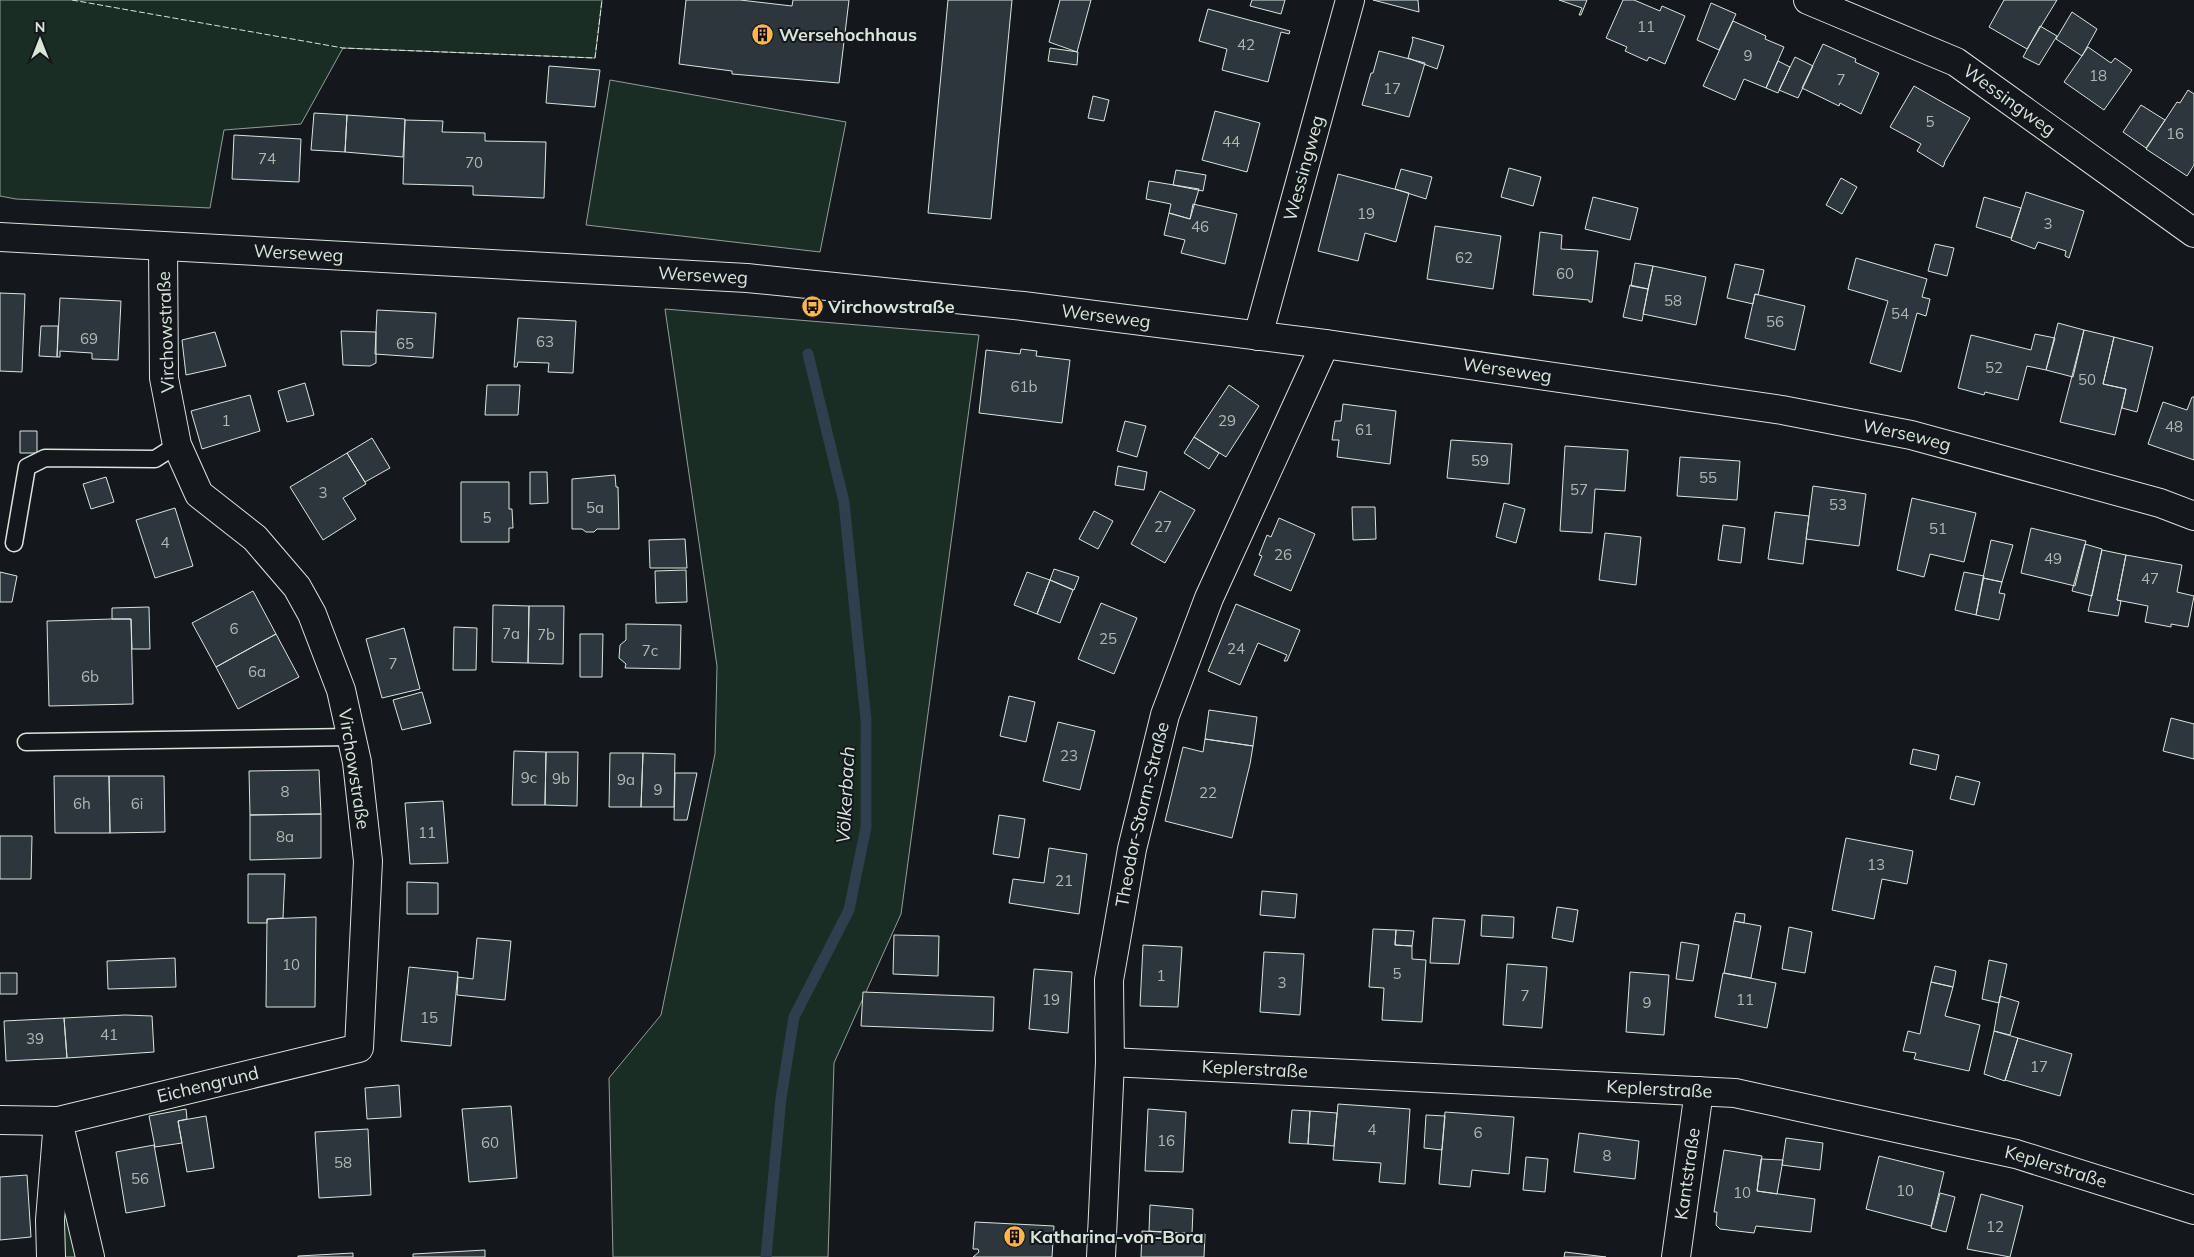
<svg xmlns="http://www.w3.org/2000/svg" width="2194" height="1257" font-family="Mulish,sans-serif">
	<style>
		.green { fill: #1a2d24; stroke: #939e99 }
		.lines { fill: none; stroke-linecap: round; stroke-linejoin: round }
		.stream { stroke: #2f3f4d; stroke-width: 11 }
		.building { fill: #2c363c; stroke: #d8e6dc }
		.lane-casing { stroke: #d8e6dc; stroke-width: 19 }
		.street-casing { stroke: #d8e6dc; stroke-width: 30 }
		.lane { stroke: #14181c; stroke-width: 16 }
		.street { stroke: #14181c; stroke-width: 28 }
		.fence { stroke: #d8e6dc; stroke-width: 1; stroke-dasharray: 6 2.5; stroke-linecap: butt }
		.labels { text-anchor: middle; stroke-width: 4; stroke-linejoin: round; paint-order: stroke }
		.number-label { font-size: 15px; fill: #adbab4 }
		.poi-label { font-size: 18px; font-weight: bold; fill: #d8e6dc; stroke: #14181c; text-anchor: start }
		.street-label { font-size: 18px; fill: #d8e6dc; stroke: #14181c }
		.water-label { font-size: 19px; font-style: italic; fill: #d8e6dc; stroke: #14181c }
	</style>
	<rect width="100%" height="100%" fill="#14181c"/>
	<path class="green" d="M0,0h602l-7,58 -252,-10 -42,76 -77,6 -14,78 -194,-9 -16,-3z
		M610,80l236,42 -26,130 -234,-27z
		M665,309l314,26 -78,579 -67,149 -6,194h-215l-4,-179 52,-63 54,-261 2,-88z
		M65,1205l18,52h-25z"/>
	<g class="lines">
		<path class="stream" d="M766,1257l15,-159 13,-81 55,-107 17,-83v-107l-22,-218 -36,-148"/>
	</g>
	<path class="building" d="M686,0h54l52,6 1,-6h56l-10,83 -107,-9v-3l-53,-7z
		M948,0h64l-21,219 -63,-6z
		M1060,0h31l-14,52 -28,-10z
		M1252,0h33l-4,14 -31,-8z
		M1373,0h45l1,12z
		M1559,0h28l-6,15h-2l3,-7z
		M1623,0h11l26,11 2,-5 23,10 -20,48 -16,-7 -2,4 -22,-10 2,-4 -21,-9z
		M2004,0h53l-30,49 -38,-22z
		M1711,3l25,11 -17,36 -22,-10z
		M1208,9l82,22 -1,3 -8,-2 -13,50 -46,-12 5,-21 -28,-8z
		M2072,12l25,17 -15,27 -26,-17z
		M1733,21l33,15 -1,3 19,8 -18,41 -22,-9 -9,21 -32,-14z
		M2040,26l17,10 -18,29 -16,-8z
		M1412,37l32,9 -7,23 -29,-11 5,-18z
		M1823,44l33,15 -1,3 24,11 -18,41 -21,-11 -1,3 -37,-18z
		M2088,47l23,16 4,-5 17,12 -28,40 -40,-28z
		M1050,48l28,4 -1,13 -29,-4z
		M1379,51l46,12 -16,54 -47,-12 9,-32h2z
		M1795,57l18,9 -15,32 -19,-8z
		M1778,61l12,6 -12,26 -12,-5z
		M549,66l51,4 -5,37 -49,-4z
		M1914,86l56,32 -26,45h1l-2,4 -26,-16 4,-7 -31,-17z
		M2188,90l6,4v71l-7,11 -41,-27 31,-47 3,1z
		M1093,96l16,4 -5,21 -16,-3z
		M2141,105l24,15 -19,28 -23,-16z
		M1215,111l45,12 -13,49 -45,-12z
		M314,113l33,2 -2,37 -34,-2z
		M347,115l58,4 -2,38 -58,-5z
		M405,120l38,1 -1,11 43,1v8l61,1 -2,56 -71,-3v-9l-70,-2z
		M234,135l67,4 -2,43 -67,-3z
		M1509,168l32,9 -8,29 -32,-9z
		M1401,169l31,8 -6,22 -31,-10z
		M1176,170l30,5 -3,16 -30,-6z
		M1338,174l71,19 -13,49 -31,-9 -7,28 -40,-10z
		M1841,178l16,9 -15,27 -16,-9z
		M1149,181l50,8 -9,30 -21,-6 2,-9 -25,-5z
		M2026,192l58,19 -15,47 -4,-2 1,-5 -28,-9 -3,7 -24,-9z
		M1593,197l45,11 -8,32 -45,-11z
		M1984,197l37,11 -10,30 -35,-11z
		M1193,204l44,10 -12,50 -44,-11 4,-13 -21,-5 5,-22 21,6z
		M1435,226l66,10 -8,53 -66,-10z
		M1540,232l22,3 -1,14 37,2 -6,51h-3v-2l-56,-5z
		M1935,244l19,4 -7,28 -19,-5z
		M1856,258l71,21 -5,18 8,2 -4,17 -9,-3 -16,59 -31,-9 18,-62 -40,-12z
		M1635,263l18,3 -5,23 -17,-3z
		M1735,264l29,6 -6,25 -3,-1 -2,10 -26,-6z
		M1653,266l53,11 -10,48 -53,-11z
		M1630,285l18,4 -6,32 -19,-4z
		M0,293l25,1 -3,78 -22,-1z
		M1755,294l50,12 -10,44 -50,-12z
		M60,298l61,3 -3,59 -26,-1v-6l-32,-2v6h-3z
		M377,310l59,3 -3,45 -58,-4z
		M518,318l58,3 -3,52 -25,-1 1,-9 -31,-1 -1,5h-3z
		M2058,323l26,7 -11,47 -27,-7z
		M41,326h17l-1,31 -18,-1z
		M2084,330l30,7 -11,47 23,5 -11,46 -55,-13z
		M341,331l35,1v31l-6,3 -27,-1z
		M215,332l11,34 -40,9 -4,-35z
		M2035,334l20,4 -9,32 -19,-4 -9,34 -33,-8 -1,3 -26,-7 13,-53 60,15z
		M2114,337l39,10 -16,65 -15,-4 4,-19 -23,-5z
		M1021,349l16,2 -1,5 34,4 -8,63 -83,-10 7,-63 34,4z
		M305,383l9,32 -27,7 -9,-31z
		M487,385h33l-2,30h-33z
		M1229,385l30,21 -33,51 -32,-20z
		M250,395l10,36 -58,18 -11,-38z
		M2192,397h2v63l-46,-16 15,-42 24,8z
		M1343,404l53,7 -6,53 -53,-7 2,-17h-7l3,-19h6z
		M1125,421l21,5 -9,31 -20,-6z
		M20,431h17v22h-17z
		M1194,437l25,16 -10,16 -25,-16z
		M372,438l18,30 -25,14 -18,-29z
		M1451,440l61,4 -3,40 -62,-6z
		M1565,446l63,4 -3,41 -30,-2 -3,44 -32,-2z
		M347,453l19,31 -23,14 13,21 -33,21 -33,-53z
		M1680,457l60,4 -3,39 -60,-4z
		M1118,466l29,6 -3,18 -29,-5z
		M530,472h17l1,31 -18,1z
		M615,475l1,12h2l1,42h-22l-3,3h-8l-4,-3h-10v-50z
		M106,477l8,25 -23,7 -8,-25z
		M461,482h48v27h3l1,19h-4v14h-48z
		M1813,486l53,8 -7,52 -53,-7z
		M1160,491l35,19 -30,53 -34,-19z
		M1912,498l64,15 -12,49 -34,-8 -6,23 -27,-7z
		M1504,503l21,6 -9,34 -20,-6z
		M1352,507h23l1,32 -23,1z
		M175,508l18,58 -38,12 -19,-58z
		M1094,511l19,10 -15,28 -19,-10z
		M1775,512l34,4 -6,48 -35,-5z
		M1279,518l36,16 -24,57 -37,-16 8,-19 -3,-1 8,-20 4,2z
		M1723,525l22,3 -4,35 -23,-3z
		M2031,528l55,13 -11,45 -54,-13z
		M1605,533l36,4 -5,48 -37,-5z
		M685,539l2,29h-37l-1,-28z
		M1991,540l22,5 -11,37 -19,-4z
		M2085,544l17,5 -10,47 -20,-5z
		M2102,550l24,5 -9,45 4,1 -3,15 -30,-5z
		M2126,555l56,10 -5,27 17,4 -6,31 -17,-3v3l-26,-5 3,-16 -31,-6z
		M1054,569l25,8 -5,13 -24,-10z
		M686,570l1,32 -31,1 -1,-32z
		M0,572l17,4 -5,26h-12z
		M1027,572l23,8 -13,34 -23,-9z
		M1964,572l20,4 -8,39 -21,-5z
		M1983,578l19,4 -3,11 6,1 -6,26 -23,-5z
		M1050,580l23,10 -13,33 -23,-9z
		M253,591l23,43 -60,33 -24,-44z
		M1101,603l36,15 -23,56 -36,-15z
		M1236,604l64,26 -13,31h-3l3,-6 -29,-12 -18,42 -32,-14z
		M493,605l36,1 -1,57 -36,-1z
		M529,606h35l-1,58 -35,-1z
		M149,607l1,42h-18l-1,-30h-19v-11z
		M112,619h19l2,85 -84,2 -2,-85z
		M626,624l55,1 -1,44 -55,-1 1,-4 -7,-6 1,-13 6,-5z
		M454,627l23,1 -1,42h-23z
		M404,628l16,61 -38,9 -16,-59z
		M276,634l23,43 -61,32 -22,-42z
		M580,634h23l-1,43h-22z
		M422,692l9,31 -29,7 -9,-30z
		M1009,696l26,6 -9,40 -26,-6z
		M1209,710l48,7 -4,29 -48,-7z
		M2171,718l23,6v35l-31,-8z
		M1058,722l37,9 -15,59 -37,-9z
		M1205,739l48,7 -3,18 -18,74 -67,-17 18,-74 20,5z
		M1913,749l26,6 -3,15 -26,-6z
		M514,751l32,1 -1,53h-33z
		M546,752h32l-1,54 -32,-1z
		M610,753h33l-2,54h-32z
		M643,753l32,1 -1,53h-33z
		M319,770l2,44 -71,1 -1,-44z
		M675,773h22l-10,47h-13z
		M54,776h55l1,57h-55z
		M109,776h55l1,56 -55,1z
		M1956,776l24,6 -6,23 -24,-6z
		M443,801l5,62 -38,1 -5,-61z
		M321,814v44l-71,2v-45z
		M999,815l26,4 -6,39 -26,-4z
		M0,836h32l-1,43h-31z
		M1846,838l67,13 -6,33 -25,-5 -8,40 -42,-9z
		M1049,848l38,6 -8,60 -70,-11 4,-24 31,4z
		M248,874h37l-2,44 -16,1v4h-19z
		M407,882l31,1v31h-31z
		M1262,891l35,3 -2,24 -35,-3z
		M1557,907l21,3 -5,32 -21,-4z
		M1736,913l9,1 -1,9 -10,-2z
		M1482,915l32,2 -1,21 -32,-2z
		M316,917l-1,90h-49l1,-88z
		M1433,918l32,2 -6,44 -29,-1z
		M1734,921l27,5 -10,52 -27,-5z
		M1789,927l23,5 -7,41 -23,-4z
		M1373,929l23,1 -1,15 17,1v13l14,1 -4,62 -40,-2 2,-32 -15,-1z
		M1396,930l18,1 -2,15 -17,-1z
		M894,935l45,1 -1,40 -45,-2z
		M477,938l34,3 -6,59 -48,-5 1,-18 15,2z
		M1681,942l18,3 -6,36 -17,-2z
		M1143,945l39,2 -4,60 -38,-1z
		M1264,952l40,2 -4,61 -40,-3z
		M175,958l1,29 -68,2 -1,-28z
		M1989,960l18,4 -8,39 -17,-4z
		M1507,964l40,3 -5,61 -39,-3z
		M1935,966l21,5 -3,16 -22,-5z
		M409,967l49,5 -7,74 -50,-5z
		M1034,969l38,3 -4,61 -39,-4z
		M1630,972l39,3 -5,60 -38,-3z
		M0,973h17v21h-17z
		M1723,973l53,10 -9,45 -52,-11z
		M1931,982l22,5 -8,29 35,9 -11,46 -55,-12 2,-6 -13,-2 5,-20 12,3z
		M863,992l131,5 -1,34 -132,-5z
		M2000,996l19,6 -9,33 -16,-4z
		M125,1015l27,1 2,36 -87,6 -3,-40z
		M64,1018l3,40 -61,3 -2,-40z
		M1994,1031l24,7 -13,43 -21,-7z
		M2018,1038l54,16 -12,42 -55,-16z
		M399,1085l2,32 -34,2 -2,-31z
		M1338,1104l72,5 -5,75 -26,-2 2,-19 -48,-3z
		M511,1106l6,72 -48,4 -7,-73z
		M186,1109l1,10 -9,2 4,22 -27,4 -6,-31z
		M1148,1109l38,3 -3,60 -38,-1z
		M1292,1110l18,1 -2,33 -19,-1z
		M1310,1111l27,2 -3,33 -26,-2z
		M1445,1112l69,5 -5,57 -37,-4 -2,17 -31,-3z
		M1426,1115l19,1 -3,34 -18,-2z
		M206,1116l8,52 -27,4 -9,-51z
		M368,1129l3,66 -52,3 -4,-66z
		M1579,1133l60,8 -4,38 -61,-7z
		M1786,1138l37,5 -3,27 -38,-5z
		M154,1145l11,61 -39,7 -10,-61z
		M1724,1150l38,6 -5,35 58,8 -4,33 -55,-6 -2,7 -34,-4 -4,-4 1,-13h-3z
		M1879,1156l65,16 -13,54 -65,-17z
		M1526,1157l22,2 -3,33 -22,-2z
		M1761,1159l22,1 -6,34 -20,-3z
		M27,1175l4,62 -31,3v-63z
		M1940,1193l15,4 -9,35 -15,-4z
		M1981,1194l42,12 -13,51 -43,-8z
		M1150,1205l43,4 -1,25 -43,-3z
		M975,1222l79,4 -2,31h-79l6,-5 -1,-3h-5z
		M1142,1231l63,3 -1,23h-63z
		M485,1250v7h-72v-3z
		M1565,1252l41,5h-42z
		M353,1253v4h-55v-1z"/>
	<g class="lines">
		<defs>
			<path id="lane" d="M14,543l13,-76 18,-9 110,1 22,-14
				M26,742l325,-5"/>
			<g id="street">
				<path id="s1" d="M1808,0l148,62 238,171"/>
				<path id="s2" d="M0,237l747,41 276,28 302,38 457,66 129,25 249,68 34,13"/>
				<path id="s3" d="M1258,336l92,-336"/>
				<path id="s4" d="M1110,1062l625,31 281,61 178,56"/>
				<path d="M0,1120l58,1 -8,99 1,37"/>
				<path id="s5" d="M90,1257l-32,-136 301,-73 9,-187 -11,-99 -16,-72 -29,-76 -15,-27 -42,-49 -56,-44 -22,-49 -13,-67 -1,-131"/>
				<path id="s6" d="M1101,1257l9,-195 -1,-82 23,-131 33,-134 44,-117 116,-254"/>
				<path id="s7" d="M1676,1257l23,-166"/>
			</g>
		</defs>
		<use href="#lane" class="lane-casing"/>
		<use href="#street" class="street-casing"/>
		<use href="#lane" class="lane"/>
		<use href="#street" class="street"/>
		<path class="fence" d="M72,0l271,48 252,10 7,-58"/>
	</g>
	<defs>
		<symbol id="building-disc" viewBox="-11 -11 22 22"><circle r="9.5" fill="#ffb74d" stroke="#14181c"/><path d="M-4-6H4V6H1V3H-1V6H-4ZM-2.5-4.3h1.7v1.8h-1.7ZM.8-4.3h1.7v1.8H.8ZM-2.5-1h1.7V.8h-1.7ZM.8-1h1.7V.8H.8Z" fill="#111"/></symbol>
		<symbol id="bus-disc" viewBox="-11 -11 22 22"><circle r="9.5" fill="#ffb74d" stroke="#14181c"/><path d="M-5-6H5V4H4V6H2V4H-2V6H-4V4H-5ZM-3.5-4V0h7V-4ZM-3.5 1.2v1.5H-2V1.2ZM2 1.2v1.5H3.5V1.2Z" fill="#111"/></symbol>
	</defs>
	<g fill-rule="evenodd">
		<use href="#building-disc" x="750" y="22" width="25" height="25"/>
		<use href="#bus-disc" x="800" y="294" width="25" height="25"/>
		<use href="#building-disc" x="1002" y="1224" width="25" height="25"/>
	</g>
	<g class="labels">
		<g class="number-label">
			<text x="1646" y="32">11</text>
			<text x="1246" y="50">42</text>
			<text x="1748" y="61">9</text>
			<text x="2098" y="81">18</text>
			<text x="1841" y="85">7</text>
			<text x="1392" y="94">17</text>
			<text x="1930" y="127">5</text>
			<text x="2175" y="139">16</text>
			<text x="1231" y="147">44</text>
			<text x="267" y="164">74</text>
			<text x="474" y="168">70</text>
			<text x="1366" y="219">19</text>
			<text x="2048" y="229">3</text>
			<text x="1200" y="232">46</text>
			<text x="1464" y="263">62</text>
			<text x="1565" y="279">60</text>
			<text x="1673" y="306">58</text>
			<text x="1900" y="319">54</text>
			<text x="1775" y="327">56</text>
			<text x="89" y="344">69</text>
			<text x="545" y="347">63</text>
			<text x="405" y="349">65</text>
			<text x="1994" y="373">52</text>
			<text x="2087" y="385">50</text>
			<text x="1024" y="392">61b</text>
			<text x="226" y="426">1</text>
			<text x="1227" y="426">29</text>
			<text x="2174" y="432">48</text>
			<text x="1364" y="435">61</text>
			<text x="1480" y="466">59</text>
			<text x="1708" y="483">55</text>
			<text x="1579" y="495">57</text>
			<text x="323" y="498">3</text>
			<text x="1838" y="510">53</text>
			<text x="595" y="513">5a</text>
			<text x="487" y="523">5</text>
			<text x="1163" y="532">27</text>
			<text x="1938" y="534">51</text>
			<text x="165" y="548">4</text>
			<text x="1283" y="560">26</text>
			<text x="2053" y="564">49</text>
			<text x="2150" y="584">47</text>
			<text x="234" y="634">6</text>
			<text x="511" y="639">7a</text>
			<text x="546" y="640">7b</text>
			<text x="1108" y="644">25</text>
			<text x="1236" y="654">24</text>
			<text x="650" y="656">7c</text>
			<text x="393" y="669">7</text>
			<text x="257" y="677">6a</text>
			<text x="90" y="682">6b</text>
			<text x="1069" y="761">23</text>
			<text x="529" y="783">9c</text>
			<text x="561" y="784">9b</text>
			<text x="626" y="785">9a</text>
			<text x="658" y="795">9</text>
			<text x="285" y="797">8</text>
			<text x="1208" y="798">22</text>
			<text x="82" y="809">6h</text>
			<text x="137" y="809">6i</text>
			<text x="427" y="838">11</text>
			<text x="285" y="842">8a</text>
			<text x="1876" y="870">13</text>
			<text x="1064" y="886">21</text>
			<text x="291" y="970">10</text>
			<text x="1397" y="979">5</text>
			<text x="1161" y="981">1</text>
			<text x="1282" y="988">3</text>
			<text x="1525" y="1001">7</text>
			<text x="1051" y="1005">19</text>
			<text x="1745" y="1005">11</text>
			<text x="1647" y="1008">9</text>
			<text x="429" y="1023">15</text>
			<text x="109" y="1040">41</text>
			<text x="35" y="1044">39</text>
			<text x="2039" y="1072">17</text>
			<text x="1372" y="1135">4</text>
			<text x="1478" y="1138">6</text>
			<text x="1166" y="1146">16</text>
			<text x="490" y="1148">60</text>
			<text x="1607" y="1161">8</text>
			<text x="343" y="1168">58</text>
			<text x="140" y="1184">56</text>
			<text x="1905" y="1196">10</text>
			<text x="1742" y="1198">10</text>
			<text x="1995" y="1232">12</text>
		</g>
		<g class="poi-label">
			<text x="779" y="41">Wersehochhaus</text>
			<text x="828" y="313">Virchowstraße</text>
			<text x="1030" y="1243">Katharina-von-Bora</text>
		</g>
		<g class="street-label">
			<text dy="6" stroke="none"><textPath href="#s1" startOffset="226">Wessingweg</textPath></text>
			<text dy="6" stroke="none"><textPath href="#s3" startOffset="174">Wessingweg</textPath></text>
			<text dy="6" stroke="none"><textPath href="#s2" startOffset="299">Werseweg</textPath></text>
			<text dy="6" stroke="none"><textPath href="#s2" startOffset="704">Werseweg</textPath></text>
			<text dy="6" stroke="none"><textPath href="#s2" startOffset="1109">Werseweg</textPath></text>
			<text transform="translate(166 332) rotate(-92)" y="6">Virchowstraße</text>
			<text dy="6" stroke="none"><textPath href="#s2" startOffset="1514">Werseweg</textPath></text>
			<text dy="6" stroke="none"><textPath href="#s2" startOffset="1919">Werseweg</textPath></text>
			<text transform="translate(354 769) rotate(81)" y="6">Virchowstraße</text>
			<text dy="6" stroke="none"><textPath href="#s6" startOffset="446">Theodor-Storm-Straße</textPath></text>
			<text dy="6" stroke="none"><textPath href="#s4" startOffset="145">Keplerstraße</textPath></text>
			<text dy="6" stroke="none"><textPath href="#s5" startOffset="294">Eichengrund</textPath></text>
			<text dy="6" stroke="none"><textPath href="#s4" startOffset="550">Keplerstraße</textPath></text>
			<text dy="6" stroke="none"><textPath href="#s4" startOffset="955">Keplerstraße</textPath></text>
			<text dy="6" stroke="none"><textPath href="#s7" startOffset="84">Kantstraße</textPath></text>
		</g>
		<g class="water-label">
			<text transform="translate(845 795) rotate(-87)" y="7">Völkerbach</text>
		</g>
	</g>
	<g transform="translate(40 40)" stroke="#14181c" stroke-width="4" paint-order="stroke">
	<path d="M0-4L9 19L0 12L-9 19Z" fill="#d8e6dc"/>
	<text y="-8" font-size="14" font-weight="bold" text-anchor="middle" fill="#d8e6dc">N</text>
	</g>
</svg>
